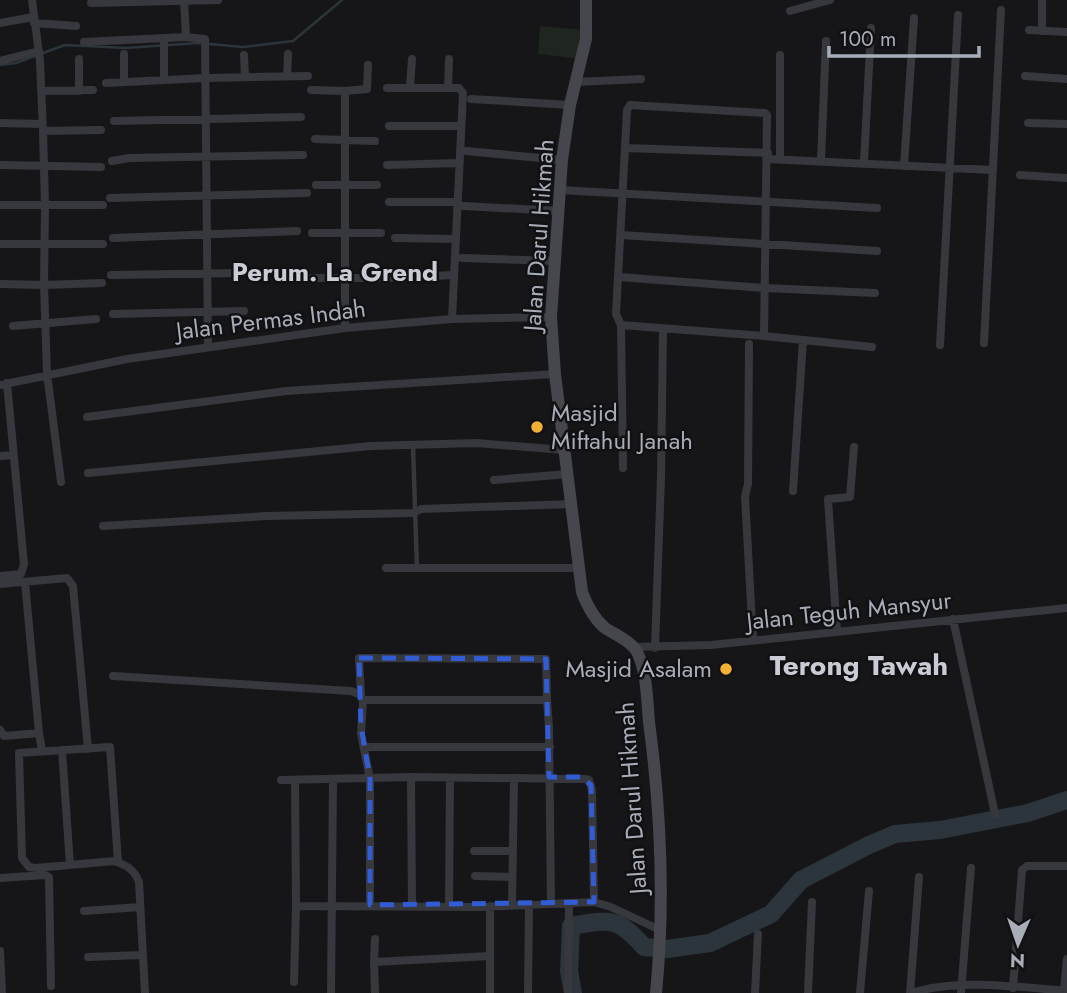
<svg xmlns="http://www.w3.org/2000/svg" width="1067" height="993" font-family="Jost,sans-serif">
	<style>
		.green { fill: #1e261f }
		.lines { fill: none; stroke-linecap: round; stroke-linejoin: round }
		.stream { stroke: #2c353c; stroke-width: 2.5 }
		.river { stroke: #2c353c; stroke-width: 18 }
		.lane { stroke: #37383d; stroke-width: 4.5 }
		.street { stroke: #37383d; stroke-width: 8 }
		.secondary { stroke: #45474d; stroke-width: 12 }
		.marked { fill: none; stroke: #325cd3; stroke-width: 5; stroke-dasharray: 14 9; stroke-linejoin: round }
		.poi-dot { fill: #f2b134; stroke: #111113; stroke-width: 2.5 }
		.labels { text-anchor: middle; stroke-width: 5; stroke-linejoin: round; paint-order: stroke }
		.street-label { font-size: 24px; fill: #a8adb8; stroke: #111113 }
		.poi-label { font-size: 24px; fill: #a8adb8; stroke: #111113; text-anchor: start }
		.neighbourhood-label { font-size: 26px; font-weight: bold; fill: #c9ccd4; stroke: #111113 }
		.quarter-label { font-size: 28px; font-weight: bold; fill: #c9ccd4; stroke: #111113 }
	</style>
	<rect width="100%" height="100%" fill="#161618"/>
	<path class="green" d="M540,26l43,4 -2,29 -43,-5z"/>
	<g class="lines">
		<path class="stream" d="M0,65l16,-2 49,-18 61,3 72,-5 45,4 50,-6 49,-41"/>
		<path class="river" d="M573,993l-4,-22 2,-45c39,-7 47,-9 73,21l23,2 43,-6 61,-29 30,-34 68,-35 26,-11 45,-4 88,-17 39,-13"/>
		<path class="lane" d="M413,446l4,123"/>
		<path class="street" d="M32,0l8,61 3,70 2,74 -1,80 3,89 14,108
			M184,0l2,37 19,2 3,308
			M91,3l127,-3
			M790,11l40,-11
			M0,23l33,-6
			M34,23l42,3
			M1029,30l38,2
			M1042,31v-31
			M164,38v42
			M84,42l102,-5
			M244,55l1,22
			M780,55v104
			M79,59v32
			M0,61l39,-10
			M1025,76l42,3
			M287,77l1,-23
			M124,81v-27
			M576,82l65,-3
			M106,83l100,-5 102,-2
			M410,87l2,-28
			M448,87l1,-28
			M387,88h72l4,5 -11,226
			M311,90l34,1v237
			M41,91l52,-1
			M345,91l22,-2 1,-24
			M471,99l99,6
			M114,121l187,-4
			M0,123l42,1
			M1028,123l39,1
			M389,126h72
			M43,131l58,-1
			M315,139l60,2
			M626,148l142,5
			M466,151l96,9
			M768,159l224,11
			M821,160l5,-119
			M112,161l17,-3 174,-3
			M864,162l7,-134
			M0,165l101,2
			M387,165l72,-2
			M904,166l10,-148
			M1020,175l47,3
			M316,185h61
			M560,190l317,18
			M110,198l197,-5
			M389,202h69
			M0,205h103
			M464,206l94,5
			M312,233h69
			M621,235l256,16
			M113,238l184,-7
			M395,238l61,1
			M0,244h103
			M462,258l93,3
			M111,275l130,-2
			M619,277l146,11 110,5
			M307,278h71
			M389,278l65,-3
			M0,284l44,1 58,-2
			M113,314l131,-3
			M621,325l2,143
			M13,326l83,-7
			M764,336l3,-221 -2,-2 -135,-8 -3,5 -11,204 5,11 143,11 108,11
			M984,343l17,-333
			M749,344l-1,140 -3,12 8,144
			M940,345l18,-330
			M0,385l127,-26 218,-31 107,-9 99,-2
			M87,417l199,-26 269,-17
			M0,456l13,-1
			M88,473l283,-27 105,-3 88,7
			M494,480l75,-6
			M793,491l10,-151
			M103,526l164,-10 146,-3 8,-4 152,-5
			M386,568h192
			M0,576l21,-2 3,-10 -17,-181
			M25,582l14,151
			M0,584l67,-6 6,8 15,163
			M953,619l42,195
			M837,632l-9,-133 22,-2 4,-50
			M634,647l77,-2 356,-37
			M655,648l6,-170 2,-149
			M113,676l238,15 10,4 2,7 -2,32 9,45v126
			M361,695l-2,-37 187,1 1,41h-184
			M547,700l2,28 2,176
			M0,730l4,6 35,-3 3,18
			M365,747h185
			M62,750l8,115
			M411,777l1,129
			M281,780l130,-3 174,2 4,1 3,10 2,112
			M295,780l1,126 183,1 115,-5 17,5 49,23
			M474,851h38
			M118,862l-8,-115 -91,6 3,105 7,9 7,1 78,-7c12,4 20,8 25,21l6,111
			M475,876l37,1
			M0,878l45,-3 4,2 2,109
			M490,906v87
			M512,906l2,-128
			M449,907l1,-129
			M84,911l56,-4
			M0,951l2,42
			M88,957l54,-2
			M374,962l1,-23
			M294,982l2,-76
			M1013,988l9,-118 5,-4h40
			M1064,990l3,-31
			M331,993l2,-214
			M375,993l-1,-31 116,-6
			M528,993l1,-88
			M568,993l1,-90
			M755,993l3,-59
			M808,993l4,-91
			M860,993l9,-102
			M910,993l9,-116
			M912,993c44,-15 108,-6 155,-2
			M961,993l10,-125"/>
		<path class="secondary" d="M586,0v39l-16,66 -8,55 -11,157 4,57 27,218c5,13 12,27 23,36 11,7 28,14 33,26 9,19 9,47 11,68 12,90 16,180 7,271"/>
	</g>
	<path class="marked" d="M359,658l187,1 3,118h32l10,8 3,117 -224,3v-126l-9,-53z"/>
	<g class="poi-dot">
		<circle cx="537" cy="427" r="7"/>
		<circle cx="726" cy="669" r="7"/>
	</g>
	<g class="labels">
		<g class="street-label">
			<text transform="translate(539 235) rotate(-86)" y="8">Jalan Darul Hikmah</text>
			<text transform="translate(271 320) rotate(-7)" y="8">Jalan Permas Indah</text>
			<text transform="translate(849 611) rotate(-6)" y="8">Jalan Teguh Mansyur</text>
			<text transform="translate(632 798) rotate(-94)" y="8">Jalan Darul Hikmah</text>
		</g>
		<g class="poi-label">
			<text x="551" y="421">Masjid<tspan x="551" dy="28">Miftahul Janah</tspan></text>
			<text x="712" y="677" text-anchor="end">Masjid Asalam</text>
		</g>
		<g class="neighbourhood-label">
			<text x="335" y="281">Perum. La Grend</text>
		</g>
		<g class="quarter-label">
			<text x="859" y="675">Terong Tawah</text>
		</g>
	</g>
	<g transform="translate(1018 944) rotate(182)" stroke="#111113" stroke-width="5" paint-order="stroke">
	<path d="M0-5L12 26L0 18L-12 26Z" fill="#a8adb8"/>
	<text y="-10" font-size="19" font-weight="bold" text-anchor="middle" fill="#a8adb8">N</text>
	</g>
	<path d="M829 46v10h150v-10" fill="none" stroke="#a8adb8" stroke-width="3.5"/>
	<text x="839" y="46" font-size="21" fill="#a8adb8" stroke="#111113" stroke-width="5" paint-order="stroke">100 m</text>
</svg>
